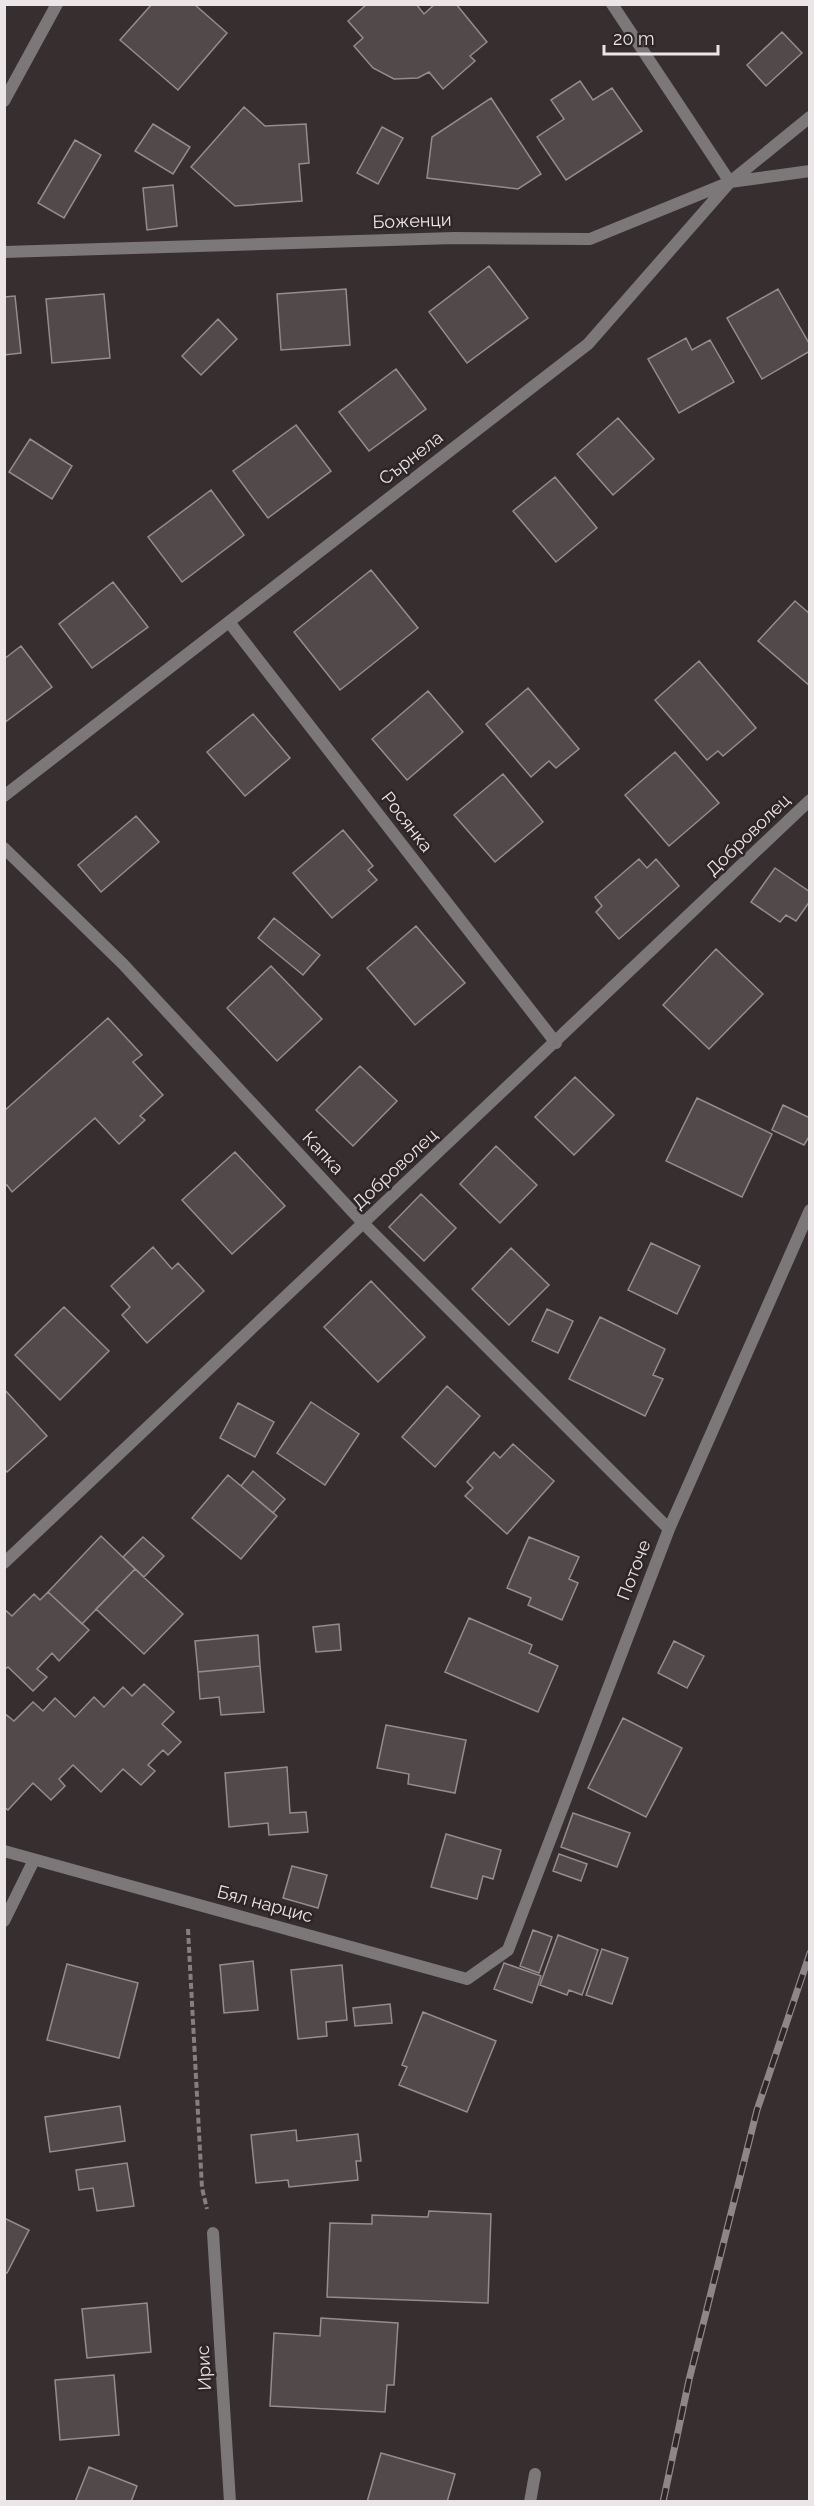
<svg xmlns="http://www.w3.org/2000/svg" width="814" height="2506" font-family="Raleway,sans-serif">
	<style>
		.building { fill: #52494b; stroke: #968b8d; stroke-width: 1.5 }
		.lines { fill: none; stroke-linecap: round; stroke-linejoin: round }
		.path { stroke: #867e80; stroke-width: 4; stroke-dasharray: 6 3; stroke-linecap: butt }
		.street { stroke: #7c7778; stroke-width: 12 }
		.rail-casing { stroke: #8e8789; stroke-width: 7 }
		.rail { stroke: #2d2526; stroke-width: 4.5; stroke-dasharray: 14; stroke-linecap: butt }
		.labels { text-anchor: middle; stroke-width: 5; stroke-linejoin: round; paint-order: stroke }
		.street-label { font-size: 18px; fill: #ebe5e7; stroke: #2d2526 }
	</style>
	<rect width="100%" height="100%" fill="#372e30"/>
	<path class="building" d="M152,4h42l33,29 -49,57 -58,-50z
		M367,4h49l8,10 11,-10h21l31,38 -17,14 5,5 -32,28 -14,-17 -11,6 -24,1 -21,-11 -19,-22 9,-8 -15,-17z
		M782,32l20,21 -36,33 -19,-21z
		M580,81l13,19 19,-12 30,43 -76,49 -29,-43 27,-18 -13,-19z
		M491,98l50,76 -23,15 -91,-11 5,-41z
		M244,107l21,19 41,-2 3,39 -10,1 3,37 -67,5 -44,-39z
		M153,124l37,23 -17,27 -38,-23z
		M382,127l21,11 -25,46 -21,-11z
		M75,140l26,15 -37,63 -26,-15z
		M173,185l4,41 -30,4 -4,-42z
		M489,266l39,52 -61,45 -38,-51z
		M346,289l4,56 -69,5 -4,-56z
		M778,289l32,56v6l-48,28 -35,-61z
		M104,294l6,64 -58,5 -6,-64z
		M15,296l6,57 -17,2v-58z
		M218,319l19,20 -36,36 -19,-19z
		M686,338l6,12 18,-10 24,42 -55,31 -31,-54z
		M396,369l30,40 -57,42 -30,-39z
		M618,418l36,41 -41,36 -36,-41z
		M296,425l35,46 -63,47 -35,-47z
		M30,439l42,27 -20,33 -43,-27z
		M555,477l42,51 -41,34 -43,-51z
		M211,490l33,45 -62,47 -34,-45z
		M371,570l47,58 -78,62 -46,-58z
		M113,582l35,45 -56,41 -33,-44z
		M795,601l15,13v72l-52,-45z
		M21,646l31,41 -48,36v-64z
		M699,661l57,67 -33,28 -5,-5 -11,9 -52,-60z
		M528,688l51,61 -23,19 -7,-7 -18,16 -45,-53z
		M428,691l35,41 -56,48 -35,-41z
		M253,714l37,44 -45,38 -38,-44z
		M675,752l44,51 -50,43 -44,-51z
		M503,774l40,48 -48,40 -41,-47z
		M136,816l23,26 -58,50 -23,-27z
		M343,830l30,36 -5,4 9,10 -45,38 -39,-45z
		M639,859l8,9 9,-9 23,27 -60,53 -23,-27 6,-6 -7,-9z
		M775,868l35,24v9l-14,20 -10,-6 -6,7 -29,-20z
		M274,918l46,37 -17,20 -45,-37z
		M416,926l49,57 -50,42 -48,-57z
		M716,949l47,45 -54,55 -46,-44z
		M271,966l51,53 -45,42 -50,-53z
		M108,1018l34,37 -9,7 30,33 -23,21 5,4 -26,24 -24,-26 -83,74 -5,-7 -3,2v-76z
		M360,1066l37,35 -44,45 -37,-36z
		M575,1077l39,38 -40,40 -39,-38z
		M697,1098l75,36 -30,63 -76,-36z
		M783,1105l27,13v17l-6,10 -32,-15z
		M496,1146l41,39 -37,38 -40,-39z
		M235,1152l50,54 -53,48 -50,-54z
		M421,1194l35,34 -32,33 -35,-34z
		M651,1243l49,23 -23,48 -49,-24z
		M153,1247l19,22 6,-6 26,28 -57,52 -25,-28 8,-8 -19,-21z
		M511,1248l38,37 -40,40 -37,-36z
		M371,1281l54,56 -47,45 -54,-55z
		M64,1307l45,44 -49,49 -45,-45z
		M547,1309l26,12 -15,32 -26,-12z
		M600,1317l65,32 -12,26 10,4 -18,37 -76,-37z
		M447,1386l33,30 -45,51 -33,-30z
		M4,1389l43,47 -40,36 -3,-3z
		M311,1402l48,32 -34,51 -48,-32z
		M238,1403l36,19 -19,35 -35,-19z
		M513,1444l41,37 -47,53 -42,-38 8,-8 -6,-6 27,-30 6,6z
		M253,1471l32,28 -12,14 -32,-27z
		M228,1475l49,41 -36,43 -49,-41z
		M101,1536l34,33 -53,55 -34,-32z
		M143,1537l21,19 -20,21 -21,-20z
		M529,1537l50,20 -10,22 9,4 -16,37 -34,-15 3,-7 -24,-10z
		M135,1569l48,45 -39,40 -48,-45z
		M48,1592l41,38 -30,31 -7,-8 -15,16 10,8 -14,14 -25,-24 -4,3v-61l8,7 22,-22 6,6z
		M469,1618l63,27 -3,8 29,13 -20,46 -93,-40z
		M339,1624l2,26 -25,2 -3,-25z
		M258,1635l2,31 -62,6 -3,-31z
		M674,1641l30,15 -17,32 -29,-15z
		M260,1666l4,46 -43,3 -2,-18 -19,2 -2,-27z
		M144,1684l30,28 -12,12 19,18 -13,13 -5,-5 -15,15 7,6 -14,14 -18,-16 -22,23 -28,-27 -14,14 6,7 -14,14 -18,-17 -25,27 -4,-3v-94l10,8 19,-19 10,9 12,-13 20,19 19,-20 10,10 19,-20 9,9z
		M623,1718l59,30 -36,69 -58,-29z
		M386,1725l80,15 -11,53 -47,-9 1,-10 -32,-6z
		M287,1767l3,46 16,-1 2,20 -39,3 -1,-12 -39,4 -4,-54z
		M573,1813l57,20 -13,34 -56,-20z
		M446,1834l55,16 -8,29 -10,-3 -6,23 -46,-12z
		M559,1854l28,10 -6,17 -28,-10z
		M292,1866l35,9 -9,33 -35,-10z
		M533,1930l19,7 -13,36 -19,-7z
		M558,1935l40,15 -16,45 -13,-5 -2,5 -27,-10z
		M602,1949l26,9 -16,46 -26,-9z
		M253,1961l5,49 -34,3 -4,-48z
		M504,1963l37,13 -9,27 -38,-14z
		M67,1964l71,19 -19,75 -72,-18z
		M342,1965l5,55 -21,2 1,14 -29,3 -7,-69z
		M390,2004l2,19 -37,3 -2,-18z
		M423,2012l73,29 -29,71 -68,-27 8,-18 -5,-2z
		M120,2106l5,35 -75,11 -5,-35z
		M296,2130l1,11 61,-7 3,27h-5l2,19 -69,7 -1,-7 -32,3 -5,-48z
		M127,2163l7,43 -37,5 -4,-23 -14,2 -3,-20z
		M429,2211l62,3 -3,89 -161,-6 3,-74 42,1v-9l56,2z
		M4,2218l25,12 -22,43 -3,-1z
		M147,2303l4,49 -64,6 -5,-49z
		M321,2318l77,5 -4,62h-7l-2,27 -115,-6 4,-73 46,3z
		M114,2375l5,60 -59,5 -5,-60z
		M381,2453l74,21 -8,28h-80z
		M89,2467l48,19 -6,16h-56z"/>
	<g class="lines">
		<path class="path" d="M188,1929l14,259 5,21"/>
		<path class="street" d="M612,4l118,178
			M4,101l53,-97
			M4,252l450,-14 136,1 140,-57 80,-11
			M229,622l327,421
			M4,796l584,-452 142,-162 80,-65
			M4,848l119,116 240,259 306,306
			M4,1563l806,-763
			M4,1851l463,128 41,-29 161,-421 141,-319
			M4,1921l30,-61
			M213,2233l17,269
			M530,2502l5,-28"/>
		<defs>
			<path id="rail" d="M663,2502l26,-122 68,-270 53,-157"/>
		</defs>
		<use href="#rail" class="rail-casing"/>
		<use href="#rail" class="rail"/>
	</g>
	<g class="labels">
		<g class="street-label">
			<text transform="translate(412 221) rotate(-2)" y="6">Боженци</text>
			<text transform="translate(411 458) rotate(-38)" y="6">Сърнела</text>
			<text transform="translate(407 822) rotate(52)" y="6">Росянка</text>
			<text transform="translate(748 835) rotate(-44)" y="6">Доброволец</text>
			<text transform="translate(323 1153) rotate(47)" y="6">Капка</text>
			<text transform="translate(395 1169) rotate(-43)" y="6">Доброволец</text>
			<text transform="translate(634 1570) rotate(-69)" y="6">Поточе</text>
			<text transform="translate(265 1904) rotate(15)" y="6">Бял нарцис</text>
			<text transform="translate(204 2368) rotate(-93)" y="6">Ирис</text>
		</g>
	</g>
	<rect width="814" height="2506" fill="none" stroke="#ebe5e7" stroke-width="12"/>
	<path d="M604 45v9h114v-9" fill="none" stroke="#ebe5e7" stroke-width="3"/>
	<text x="613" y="45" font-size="18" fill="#ebe5e7" stroke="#2d2526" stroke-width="4.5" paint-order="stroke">20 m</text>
</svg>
